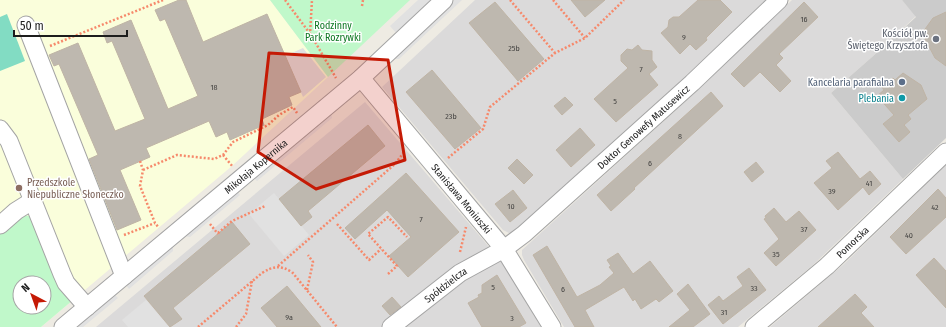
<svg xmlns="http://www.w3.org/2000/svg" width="946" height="327" font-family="'Fira Sans Condensed',sans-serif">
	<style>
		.residential { fill: #dbdada }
		.education { fill: #fafedb; fill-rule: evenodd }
		.religious { fill: #cbcbcb }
		.park { fill: #c0f8ca; fill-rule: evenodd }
		.pitch { fill: #82dcc3 }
		.parking { fill: #e1e1e1 }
		.building { fill: #beb8af; stroke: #bfb4a5 }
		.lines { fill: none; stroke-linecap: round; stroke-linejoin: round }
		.minor-casing { stroke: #a4a4a4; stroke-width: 19 }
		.path { stroke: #f6896b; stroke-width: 2.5; stroke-dasharray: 2 2; stroke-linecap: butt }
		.minor { stroke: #fff; stroke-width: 17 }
		.marked { fill: #c51a05; fill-opacity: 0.2; stroke: #c51a05; stroke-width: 3; stroke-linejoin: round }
		.worship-dot { fill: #6b7280; stroke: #fff; stroke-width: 1.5 }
		.service-dot { fill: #5c6f8a; stroke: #fff; stroke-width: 1.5 }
		.culture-dot { fill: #0f9aa8; stroke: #fff; stroke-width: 1.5 }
		.education-dot { fill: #8d6e63; stroke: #fff; stroke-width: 1.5 }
		.labels { text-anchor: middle; stroke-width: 3; stroke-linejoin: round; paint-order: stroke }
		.number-label { font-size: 8px; fill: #454442 }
		.park-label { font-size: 10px; fill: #0e7823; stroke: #fff }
		.worship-label { font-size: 10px; fill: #5b616d; stroke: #fff; text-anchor: end }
		.service-label { font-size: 10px; fill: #4e5e75; stroke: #fff; text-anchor: end }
		.culture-label { font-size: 10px; fill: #0d838f; stroke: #fff; text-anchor: end }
		.street-label { font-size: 10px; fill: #1d1d1d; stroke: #fff }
		.education-label { font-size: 10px; fill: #785e54; stroke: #fff; text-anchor: start }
	</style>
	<rect width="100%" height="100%" fill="#eeebe3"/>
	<path class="residential" d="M475,0h291l-80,76 -168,152 -5,4 -4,1 -6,-3 -121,-143z
		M792,0h110l14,16 -44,41 -41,36 72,86 -90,86 -75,62h-174l-40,-67 -2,-5v-5l176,-160z
		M365,102l137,160 39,65h-445z
		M946,165v162h-176l74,-63z"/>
	<path class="education" d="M0,0h270l58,77 -96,89 -191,161h-41zM20,283h24v24h-24z"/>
	<path class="religious" d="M902,0h44v138l-43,41 -72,-86 41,-36 44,-40z"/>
	<path class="park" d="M270,0h140l-82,77z
		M18,215l13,1 42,84 -32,27h-41v-97zM20,283h24v24h-24z"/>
	<path class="pitch" d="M7,14l18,47 -25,10v-54z"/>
	<path class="parking" d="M418,0h16l-37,34 -7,-8z
		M454,0h8l-63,59h-7z
		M303,48l23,29 -23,20 -18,-41z
		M331,112l1,6 -75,63 -4,-4z
		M237,191l3,4 -50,42 -7,-1z
		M274,193l35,42 -25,21 -35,-42z
		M173,244v7l-44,38 -4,-5z
		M114,294l4,4 -35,29h-9z
		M146,300l23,27h-41l-6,-7z"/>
	<path class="building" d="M179,0h7l17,42 64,-28 34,78 -12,5 3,8 -30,14 2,6 -34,15 -3,-8 -11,5 -7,-16 -63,27 4,9 -30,13 21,50 -24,10 -28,-71 9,-4 -39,-91 -5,2 -5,-11 29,-12 37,88 30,-12 -33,-78 -5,2 -4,-11 28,-12 37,89 30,-13 -33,-77 -5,2 -5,-11z
		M571,0h34l-20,17z
		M698,0h22l12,12 -26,26 1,2 -11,10 -6,-6 -10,10 -19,-21 7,-6 1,-7 4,-3h6z
		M495,2l49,57 -26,22 -49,-58z
		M804,2l14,15 -39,37 4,4 -7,7 15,16 -11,11 -20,-20 -16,15 -13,-13z
		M946,12v54l-11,-8 -10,-19 2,-1 -4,-6 10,-14z
		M638,45l4,5 10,1v9l5,7 -8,7 9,11 -42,37 -22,-23 34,-31 -7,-7v-6l6,-6 5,1z
		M432,70l49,58 -26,21 -49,-57z
		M903,73l18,12 6,14 -19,16 3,4 -7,6 6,7 -11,10 -16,-18 11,-9 -17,-19 7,-6 -2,-3 11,-9 2,2z
		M711,92l12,14 -89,82 1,1 -24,22 -14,-16z
		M565,97l8,8 -11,10 -8,-9z
		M368,125l17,21 -77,65 4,6 -11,9 -22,-27z
		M580,128l15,17 -24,22 -15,-17z
		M838,152l22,27 10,-8 11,13 -12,11 -6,-8 -25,23 -24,-27 18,-15 -6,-7z
		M517,159l16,16 -9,9 -16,-16z
		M756,162l8,10 -12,10 -8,-10z
		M406,173l53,59 -51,45 -19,-21 22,-19 -24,-27 -32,29 -10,-11z
		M938,189l8,9v19l-40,37 -16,-17z
		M513,190l14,18 -17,14 -15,-18z
		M774,208l12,14 13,-11 17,19 -40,36 -12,-13 15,-14 -15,-20 2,-1 -1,-2z
		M232,222l18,22 -77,64 9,11 -12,8 -26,-31z
		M547,246l30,51 23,-12 14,-12 -5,-6 2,-1 -4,-6 11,-7 15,21 17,-13 23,30 -14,11 -3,-3 -15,10 -6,-10 -2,2 -9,-14 -39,23 9,17h-19l-42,-72z
		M934,258l12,13v37l-30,-33z
		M749,268l17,22 -43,34 -15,-19 11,-9 4,5 20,-15 -6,-9z
		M497,275l29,48 -7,4h-37l-14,-24 11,-6 -1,-2 4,-2v-8z
		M688,284l22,30 -17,13h-24l21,-17 -13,-16z
		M287,286l34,41h-44l-16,-19z
		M855,294l12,13 -6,6 13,14h-56z
		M392,297l9,10 -11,8 -8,-9z"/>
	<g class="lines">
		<defs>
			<g id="minor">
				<path d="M26,25l98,251"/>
				<path id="s1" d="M361,78l143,171 48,78"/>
				<path d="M0,129l9,12 53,133 4,9 21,24"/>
				<path d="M0,225l16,-14 16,-10"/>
				<path id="s2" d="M63,327l298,-249 83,-78"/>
				<path id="s3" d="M391,327l69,-54 44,-24 20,-15 168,-151 87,-83"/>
				<path id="s4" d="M754,327l73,-61 119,-114"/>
			</g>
		</defs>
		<use href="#minor" class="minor-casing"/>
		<path class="path" d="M285,0l26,35 25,43
			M510,0l45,53
			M553,0l32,38
			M362,6l1,-6
			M310,35l2,-35
			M50,46l113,-46
			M223,155l10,12
			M448,158l35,-29 7,-22 65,-54 30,-15 39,-38
			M140,161l3,9 -3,16 15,37 4,5
			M143,170l34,-15 37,4 9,-4 10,-13 35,-17 11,-10 14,-8 4,6
			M210,224l8,10
			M337,224l32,36 12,-11
			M218,233l14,-12 33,-15
			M124,235l31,-12
			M460,252l6,-25
			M278,266l117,-102 9,-12
			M388,274l9,-8 -29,-32 20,-17 19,20
			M307,290l6,-28 -5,-7
			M198,327l64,-54c11,-7 18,-8 30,-1l45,55
			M236,327l10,-13 6,-33"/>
		<use href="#minor" class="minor"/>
	</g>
	<path class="marked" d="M269,53l119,7 17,100 -89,29 -58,-37z"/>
	<circle class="worship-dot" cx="936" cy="39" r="4"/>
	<circle class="service-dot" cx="902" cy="82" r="4"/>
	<circle class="culture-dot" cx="902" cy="98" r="4"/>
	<circle class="education-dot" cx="19" cy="188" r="4"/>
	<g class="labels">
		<g class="number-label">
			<text x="804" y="22">16</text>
			<text x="684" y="40">9</text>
			<text x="514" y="51">25b</text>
			<text x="641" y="72">7</text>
			<text x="214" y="90">18</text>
			<text x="615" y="104">5</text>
			<text x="451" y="119">23b</text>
			<text x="680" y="139">8</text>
			<text x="650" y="166">6</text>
			<text x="869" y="186">41</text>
			<text x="832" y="194">39</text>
			<text x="511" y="209">10</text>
			<text x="935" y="210">42</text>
			<text x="421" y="222">7</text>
			<text x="804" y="232">37</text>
			<text x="909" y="238">40</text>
			<text x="776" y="257">35</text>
			<text x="493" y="290">5</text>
			<text x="754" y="291">33</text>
			<text x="563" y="292">6</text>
			<text x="724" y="315">31</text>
			<text x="289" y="320">9a</text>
			<text x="512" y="321">3</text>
		</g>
		<g class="park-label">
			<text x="333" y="29">Rodzinny<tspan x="333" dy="12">Park Rozrywki</tspan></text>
		</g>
		<g class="worship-label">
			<text x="928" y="37">Kościół pw.<tspan x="928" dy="12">Świętego Krzysztofa</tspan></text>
		</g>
		<g class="service-label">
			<text x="894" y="86">Kancelaria parafialna</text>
		</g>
		<g class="culture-label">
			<text x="894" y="102">Plebania</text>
		</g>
		<g class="street-label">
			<text dy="4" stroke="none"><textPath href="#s3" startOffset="323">Doktor Genowefy Matusewicz</textPath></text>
			<text dy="4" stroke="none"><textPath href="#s2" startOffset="251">Mikołaja Kopernika</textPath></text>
			<text dy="4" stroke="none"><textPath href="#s1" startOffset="157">Stanisława Moniuszki</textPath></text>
			<text dy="4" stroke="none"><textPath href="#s4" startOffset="130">Pomorska</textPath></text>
			<text dy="4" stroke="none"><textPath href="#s3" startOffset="69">Spółdzielcza</textPath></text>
		</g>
		<g class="education-label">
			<text x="27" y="186">Przedszkole<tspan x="27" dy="12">Niepubliczne Słoneczko</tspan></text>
		</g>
	</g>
	<g transform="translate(32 295) rotate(319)"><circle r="19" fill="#ffffff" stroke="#a5a5a5"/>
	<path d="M0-3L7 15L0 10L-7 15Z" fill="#c51a05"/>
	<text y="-6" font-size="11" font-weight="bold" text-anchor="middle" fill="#1d1d1d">N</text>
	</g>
	<path d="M14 30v6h113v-6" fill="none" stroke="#1d1d1d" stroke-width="2"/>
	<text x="20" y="30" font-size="12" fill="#1d1d1d" stroke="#ffffff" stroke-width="3" paint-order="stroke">50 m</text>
</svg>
